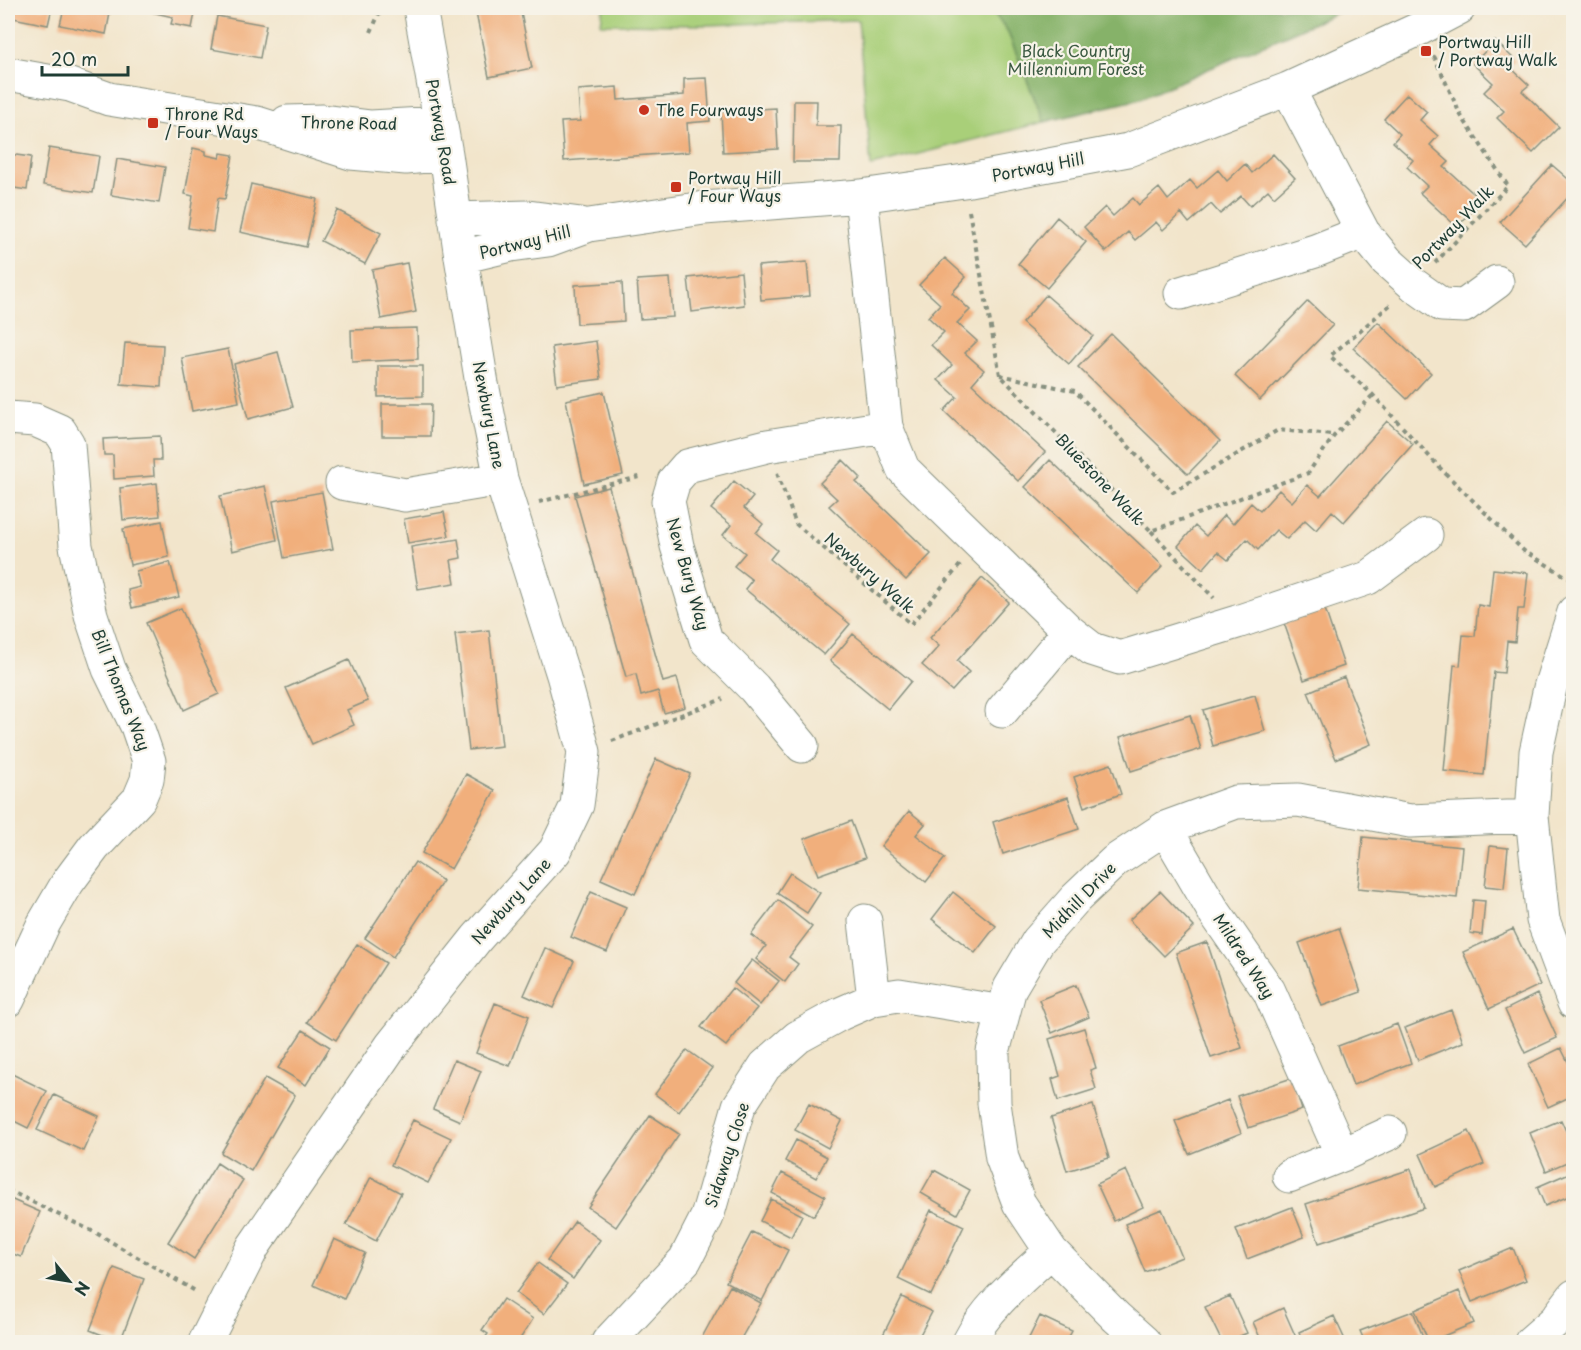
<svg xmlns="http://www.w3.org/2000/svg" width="1581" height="1350" font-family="'Playpen Sans',sans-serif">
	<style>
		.green { fill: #a9cf79; stroke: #648656; stroke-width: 1.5 }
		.forest { fill: #86b269; stroke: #52784e; stroke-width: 1.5 }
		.building { fill: #f1af7b }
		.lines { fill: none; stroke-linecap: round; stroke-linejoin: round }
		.minor-casing { stroke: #889180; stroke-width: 35 }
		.path { stroke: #889180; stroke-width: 4; stroke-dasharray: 4.5 4.5; stroke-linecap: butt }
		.minor { stroke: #fff; stroke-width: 33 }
		.poi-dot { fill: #c8321e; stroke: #f7f3e8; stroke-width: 2 }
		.labels { text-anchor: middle; stroke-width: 4.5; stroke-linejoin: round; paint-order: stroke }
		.poi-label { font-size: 16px; fill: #1f3d34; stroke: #f7f3e8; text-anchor: start }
		.park-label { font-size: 16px; fill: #3b5a42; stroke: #f7f3e8 }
		.street-label { font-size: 16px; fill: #1f3d34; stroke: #f7f3e8 }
	</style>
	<rect width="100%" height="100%" fill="#f7f3e8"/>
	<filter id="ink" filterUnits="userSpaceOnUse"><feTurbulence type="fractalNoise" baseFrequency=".0167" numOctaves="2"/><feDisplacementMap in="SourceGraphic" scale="12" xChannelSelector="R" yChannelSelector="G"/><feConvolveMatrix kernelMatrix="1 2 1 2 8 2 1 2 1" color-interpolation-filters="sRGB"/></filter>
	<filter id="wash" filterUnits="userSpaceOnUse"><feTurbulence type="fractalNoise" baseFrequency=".008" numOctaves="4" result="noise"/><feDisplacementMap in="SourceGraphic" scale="24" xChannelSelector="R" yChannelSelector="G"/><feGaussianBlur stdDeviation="1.35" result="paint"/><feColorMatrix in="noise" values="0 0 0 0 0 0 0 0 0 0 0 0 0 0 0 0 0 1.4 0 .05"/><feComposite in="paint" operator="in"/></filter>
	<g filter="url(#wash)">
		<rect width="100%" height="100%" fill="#f2e5cb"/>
		<path class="green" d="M603,8h387l17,22 37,92 -173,44 -13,-146 -151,5 -106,-1z"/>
		<path class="forest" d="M990,8h358l-208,91 -96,23 -37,-92z"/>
		<g id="blocks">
			<path class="building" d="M8,8h44l-4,17 -40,-8z
				M64,8h47l-5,26 -46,-9z
				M152,8h44l-4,20 -21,-4 2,-7 -22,-5z
				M475,8h45l12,60 -43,9z
				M217,16l49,9 -6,33 -49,-9z
				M1495,41l20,19 -6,6 20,19 -7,6 37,36 -26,26 -36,-35 7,-7 -20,-19 9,-9 -20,-19z
				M707,78l3,43 -23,2 2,29 -125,9 -3,-39 19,-1 -2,-31 39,-3 1,13 66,-5v-16z
				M1407,94l20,18 -7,8 18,16 -8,9 19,17 -5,5 38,34 -25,26 -37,-34 7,-7 -20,-19 6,-7 -20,-18 7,-8 -16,-15z
				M794,101h23l-1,25h25l-1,36h-47z
				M776,108l2,41 -55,3 -2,-41z
				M49,148l50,8 -6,37 -50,-8z
				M193,148l13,3v4l14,3 1,-5 12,2 -8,44 -7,-1 -5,34 -25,-4 5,-32 -8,-2z
				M8,154l23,3 -4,33 -19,-3z
				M1273,154l22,24 -21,19 -6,-7 -18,16 -9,-10 -21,18 -9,-10 -22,19 -8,-10 -18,17 -7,-8 -21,18 -7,-8 -22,20 -22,-25 21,-20 8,9 20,-18 6,7 20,-17 9,12 22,-20 7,8 21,-18 9,11 18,-17 7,9z
				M117,159l48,8 -6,36 -48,-8z
				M1552,165l22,19v7l-49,53 -25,-22z
				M251,184l66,15 -11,48 -66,-15z
				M337,210l44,23 -16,31 -44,-23z
				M1057,217l29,25 -39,46 -29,-24z
				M945,258l21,19 -14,16 18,17 -13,13 20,18 -12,12 19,17 -12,14 73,68 -27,29 -74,-70 13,-14 -19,-17 14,-15 -21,-20 13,-13 -16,-15 12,-13 -21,-19z
				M807,262l3,34 -49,4 -3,-34z
				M407,263l9,49 -35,7 -9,-49z
				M741,272l3,33 -52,7 -4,-34z
				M670,278l3,39 -33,2 -3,-39z
				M622,282l2,39 -47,3 -2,-39z
				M1046,295l47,41 -24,28 -47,-41z
				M1308,301l25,24 -73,75 -25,-24z
				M1378,322l53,51 -24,26 -54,-51z
				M417,328l1,31 -66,3 -1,-32z
				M1111,334l109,107 -32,33 -110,-107z
				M596,341l5,38 -44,6 -5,-38z
				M125,343l38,2 -2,42 -40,-3z
				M228,349l11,53 -47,9 -10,-53z
				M278,352l15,55 -45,12 -14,-55z
				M378,366h45v30l-45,1z
				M604,392l19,83 -39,9 -18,-84z
				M382,404h49l-1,32h-48z
				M1387,421l26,23 -69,78 -12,-11 -16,19 -11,-10 -18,19 -11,-9 -18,20 -11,-11 -19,21 -10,-8 -15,17 -25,-23 17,-20 11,10 18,-21 9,9 18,-21 9,8 19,-21 13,12 15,-17 13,11z
				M160,436l1,24h-8l1,16 -40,3 -1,-24h-9l-1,-16z
				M843,460l18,18 -5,4 75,72 -25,26 -77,-74 8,-7 -17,-16z
				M1050,460l113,106 -25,27 -113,-106z
				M734,481l19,16 -9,11 19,16 -7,9 21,17 -7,9 80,65 -26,31 -79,-66 7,-9 -18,-14 11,-13 -22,-18 8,-10 -20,-16z
				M157,483l3,33 -37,4 -3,-32z
				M265,486l12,54 -45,11 -12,-55z
				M609,487l54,195 14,-4 8,29 -21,6 -6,-22 -17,5 -5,-22 -10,3 -51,-181z
				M322,492l11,57 -49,9 -11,-57z
				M444,512l5,24 -41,7 -4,-24z
				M162,521l7,36 -39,8 -7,-36z
				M458,539l3,19 -10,2 4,23 -37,6 -7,-42z
				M170,562l9,35 -47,11 -4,-18 12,-3 -4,-16z
				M1493,569l35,4 -4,36h-6l-3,33 -8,-1 -3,32 -10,-1 -10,103 -40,-4 10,-106 6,1 3,-31 12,1 3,-31 11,2z
				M982,578l27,24 -52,59 12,11 -17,19 -30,-26 17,-19 -9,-8z
				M181,608l38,86 -35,16 -38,-87z
				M1325,609l19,57 -40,14 -20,-57z
				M489,630l13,116 -33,4 -14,-116z
				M853,634l58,47 -23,28 -58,-48z
				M349,660l19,41 -21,9 7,15 -42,19 -26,-56z
				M1344,677l27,67 -35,15 -28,-67z
				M1255,695l10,36 -52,15 -10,-36z
				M1190,715l11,34 -70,22 -11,-34z
				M656,759l34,15 -55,120 -34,-15z
				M1111,764l10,30 -37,13 -10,-30z
				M466,774l29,16 -44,79 -29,-16z
				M1068,797l11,32 -76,25 -10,-32z
				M909,811l16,13 -9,11 29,23 -19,24 -45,-36z
				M851,821l14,37 -47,17 -14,-36z
				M1363,837l99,10 -5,51 -99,-10z
				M1490,846l18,2 -4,40 -19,-2z
				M415,862l28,19 -50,76 -28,-19z
				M790,873l30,20 -13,20 -30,-20z
				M1160,891l34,36 -30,29 -35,-36z
				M591,892l35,15 -19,45 -36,-15z
				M953,892l43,34 -21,27 -43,-34z
				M778,900l34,27 -23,30 9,7 -13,18 -29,-23 10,-13 -15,-11z
				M1473,900l12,1 -3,34 -12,-2z
				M1339,928l22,64 -39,14 -23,-63z
				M1513,929l27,56 -51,24 -26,-57z
				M1207,942l35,106 -31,10 -35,-105z
				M357,944l29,19 -50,77 -29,-18z
				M545,948l29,13 -21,47 -29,-13z
				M752,960l27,21 -19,24 -26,-22z
				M1076,985l13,32 -37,16 -13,-33z
				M732,988l25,20 -31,38 -25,-19z
				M1537,994l20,44 -32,15 -20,-43z
				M495,1003l34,13 -19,50 -34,-13z
				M1451,1010l12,32 -45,18 -13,-32z
				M1397,1024l14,39 -58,22 -15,-39z
				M1084,1028l12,40 -6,2 6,19 -38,12 -6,-22 8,-3 -11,-37z
				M303,1030l27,17 -24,38 -28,-17z
				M1561,1048l13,26v21l-26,12 -20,-43z
				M687,1050l25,18 -33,44 -24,-18z
				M454,1060l27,11 -21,50 -27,-12z
				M8,1072l39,19 -19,37 -20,-10z
				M265,1078l30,17 -44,76 -30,-18z
				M1292,1078l10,32 -54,18 -11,-32z
				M54,1095l45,21 -16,35 -46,-21z
				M1228,1100l13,33 -52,21 -14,-33z
				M809,1104l33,17 -14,27 -33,-18z
				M1093,1105l16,53 -42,13 -16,-53z
				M650,1115l29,19 -63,93 -28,-20z
				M413,1120l38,18 -23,45 -37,-18z
				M1561,1120l13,29v10l-28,12 -16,-38z
				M1469,1131l15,33 -49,23 -15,-33z
				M796,1140l31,17 -11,21 -31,-17z
				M217,1163l26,17 -49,79 -26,-17z
				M1411,1169l13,39 -105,35 -13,-39z
				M934,1170l36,20 -13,24 -36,-21z
				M1126,1170l17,37 -29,14 -17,-37z
				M1574,1171v23l-29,12 -8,-19z
				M782,1173l43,23 -11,20 -42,-23z
				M371,1177l30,16 -25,48 -30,-16z
				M8,1198l32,14 -19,45 -13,-5z
				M771,1199l31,16 -11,22 -31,-16z
				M1292,1207l12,30 -57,22 -11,-30z
				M1162,1209l20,48 -37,15 -20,-48z
				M931,1210l33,16 -33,69 -33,-16z
				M575,1221l25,19 -27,39 -26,-19z
				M752,1232l36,18 -26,51 -36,-19z
				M334,1239l31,14 -21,46 -31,-14z
				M1513,1248l13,32 -54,22 -13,-31z
				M538,1263l29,21 -23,30 -28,-21z
				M114,1268l30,11 -24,63 -30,-12z
				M730,1286l31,17 -22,39h-36l-3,-1z
				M1459,1291l15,32 -45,19 -14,-32z
				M1230,1296l17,37 -21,9h-4l-17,-35z
				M902,1297l30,15 -16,30h-24l-10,-5z
				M503,1299l30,20 -15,23h-36l6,-8 -6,-4z
				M1283,1308l15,34h-36l-9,-20z
				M1413,1311l12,31h-60l-5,-11z
				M1040,1316l32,15 -6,11h-39z
				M1334,1316l12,26h-43l-4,-10z"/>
		</g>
	</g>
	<g filter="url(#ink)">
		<use href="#blocks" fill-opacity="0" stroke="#889180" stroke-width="1.5"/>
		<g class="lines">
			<defs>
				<path id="minor" d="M8,74l62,11 39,14 148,24 94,30 55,5 40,-4
					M1288,89l75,143 24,29 27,24 28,20 22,1 33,-24
					M287,122l36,-1 48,6 69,-4
					M861,196l25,231 17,42 166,162 23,18 28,9 117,-36 131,-44 58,-43
					M455,219l73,-2 53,7
					M461,257l50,-12 37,-5 41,-15 115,-17 157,-12 103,-15 164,-31 160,-61 133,-61 38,-20
					M1181,293l134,-42 48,-19
					M8,418l27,2 25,11 8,13 8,102 15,69 18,54 28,57 12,35 -2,19 -8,19 -45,48 -26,35 -24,41 -36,77
					M342,483l63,12 96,-16
					M1574,612l-24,76 -14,64 -4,64 11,104 31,83
					M1002,711l67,-80
					M802,746l-48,-58 -48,-48 -29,-94 -9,-45 6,-20 13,-15 80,-20 119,-19
					M1165,828l48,82 56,81 73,164
					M865,921l9,78
					M1289,1176l53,-21 48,-22
					M205,1342l48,-95 138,-201 86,-108 78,-87 22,-46 7,-53 -21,-77 -62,-196 -19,-95 -21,-127 -15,-103 -26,-146
					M608,1342l77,-82 22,-43 32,-111 26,-40 33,-29 42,-23 34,-15 25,-4 104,17
					M969,1342c18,-36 53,-64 82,-91
					M1144,1342l-28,-25 -65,-66 -32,-48 -17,-45 -8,-55 -1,-51 17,-64 28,-47 37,-42 40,-38 50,-33 71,-26 62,-2 112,21 122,-5
					M1531,1342l24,-21 19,-25"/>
			</defs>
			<use href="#minor" class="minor-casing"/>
			<path class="path" d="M371,32l10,-23
				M1434,56l26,58 48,72 -73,77
				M969,211l31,164 151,156 157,-58 26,-37 38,-40
				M1390,305l-60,51 43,39 68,74 83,82 50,30
				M1000,375l75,16 98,101 105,-62 55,5
				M777,473l19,51 115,100 49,-59
				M539,502l104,-26
				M1151,531l63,67
				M612,741l111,-42
				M8,1190l88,43 101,59"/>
			<use href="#minor" class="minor"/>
		</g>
	</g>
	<g class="poi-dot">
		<rect x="1420" y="45" width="12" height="12" rx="3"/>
		<circle cx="644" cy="110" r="6"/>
		<rect x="147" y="117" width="12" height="12" rx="3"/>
		<rect x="670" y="181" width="12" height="12" rx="3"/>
	</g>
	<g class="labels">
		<g class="poi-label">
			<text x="1438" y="48">Portway Hill<tspan x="1438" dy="18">/ Portway Walk</tspan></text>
			<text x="656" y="116">The Fourways</text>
			<text x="165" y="120">Throne Rd<tspan x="165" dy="18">/ Four Ways</tspan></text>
			<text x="688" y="184">Portway Hill<tspan x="688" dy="18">/ Four Ways</tspan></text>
		</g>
		<g class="park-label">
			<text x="1076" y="57">Black Country<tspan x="1076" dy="18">Millennium Forest</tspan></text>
		</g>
		<g class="street-label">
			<text transform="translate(349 123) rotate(1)" y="6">Throne Road</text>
			<text transform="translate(441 132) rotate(80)" y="6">Portway Road</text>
			<text transform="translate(1038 167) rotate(-11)" y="6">Portway Hill</text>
			<text transform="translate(1453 227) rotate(-46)" y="6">Portway Walk</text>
			<text transform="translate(525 242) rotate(-14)" y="6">Portway Hill</text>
			<text transform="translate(489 415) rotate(79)" y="6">Newbury Lane</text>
			<text transform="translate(1100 479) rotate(46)" y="6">Bluestone Walk</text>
			<text transform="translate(870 573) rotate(41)" y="6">Newbury Walk</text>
			<text transform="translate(688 574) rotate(74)" y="6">New Bury Way</text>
			<text transform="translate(121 690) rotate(68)" y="6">Bill Thomas Way</text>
			<text transform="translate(1079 900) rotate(-46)" y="6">Midhill Drive</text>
			<text transform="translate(511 901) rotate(-48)" y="6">Newbury Lane</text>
			<text transform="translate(1244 956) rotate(57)" y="6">Mildred Way</text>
			<text transform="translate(727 1155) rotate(-72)" y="6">Sidaway Close</text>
		</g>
	</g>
	<rect width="1581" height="1350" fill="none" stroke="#f7f3e8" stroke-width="30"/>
	<g transform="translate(69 1281) rotate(120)" stroke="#f7f3e8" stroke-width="4.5" paint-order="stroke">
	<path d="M0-4.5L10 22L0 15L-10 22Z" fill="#1f3d34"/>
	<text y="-9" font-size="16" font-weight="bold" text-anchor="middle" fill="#1f3d34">N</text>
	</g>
	<path d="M42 66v9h86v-9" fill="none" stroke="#1f3d34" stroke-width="3"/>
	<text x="51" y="66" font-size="18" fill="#1f3d34" stroke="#f7f3e8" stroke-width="4.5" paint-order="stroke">20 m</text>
</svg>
